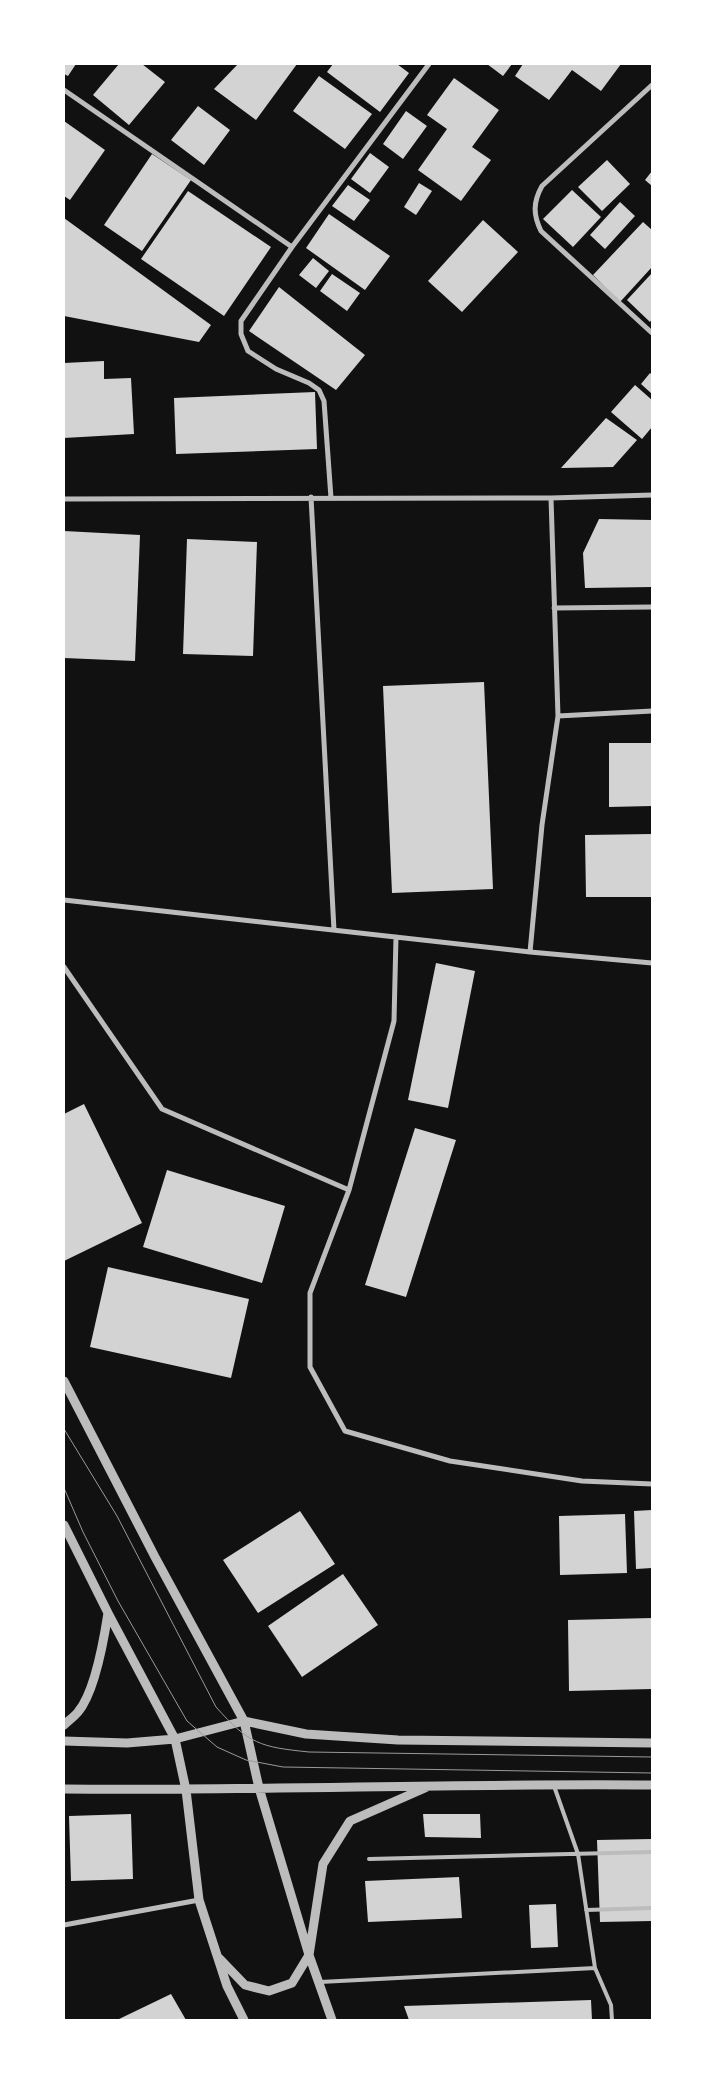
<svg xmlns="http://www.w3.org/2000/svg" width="716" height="2084" font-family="'DejaVu Sans',sans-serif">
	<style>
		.building { fill: #d3d3d3 }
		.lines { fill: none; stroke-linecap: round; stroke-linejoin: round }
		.service { stroke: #bcbcbc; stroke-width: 4 }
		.minor { stroke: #bcbcbc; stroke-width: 5 }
		.tertiary { stroke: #bcbcbc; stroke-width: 9 }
		.tram { stroke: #9a9a9a; stroke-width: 1 }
	</style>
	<rect width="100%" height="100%" fill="#111"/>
	<path class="building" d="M64,64h12l-8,12 -4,-2z
		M119,64h23l23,18 -36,43 -36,-30z
		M238,64h59l-41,56 -42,-31z
		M333,64h64l12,9 -29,39 -53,-40z
		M487,64h25l-9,12z
		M523,64h98l-20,27 -29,-21 -23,30 -34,-24z
		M319,76l53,38 -27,35 -52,-38z
		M454,78l45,32 -27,37 19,13 -30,41 -43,-31 29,-41 -20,-14z
		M198,106l32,24 -26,35 -33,-25z
		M406,111l21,15 -24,33 -20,-15z
		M64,121l41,29 -35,50 -6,-4z
		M370,153l19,14 -19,26 -19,-14z
		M152,154l39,26 -49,71 -38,-26z
		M607,160l23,24 -28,27 -24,-24z
		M652,171v15l-7,-6z
		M419,183l13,8 -16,24 -12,-8z
		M348,185l22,15 -16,21 -22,-15z
		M572,190l29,27 -28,30 -30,-28z
		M188,191l83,56 -47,69 -83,-57z
		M620,202l15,14 -30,33 -15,-14z
		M329,214l61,42 -25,34 -59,-42z
		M64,218l147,107 -12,17 -135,-26z
		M483,220l35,32 -56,60 -34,-31z
		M643,222l9,8v37l-32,35 -27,-27z
		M313,258l16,13 -13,17 -17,-13z
		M652,273v46l-2,3 -23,-22z
		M332,274l28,19 -13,18 -27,-20z
		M279,287l86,68 -29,35 -87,-59z
		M104,361v18l27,-1 3,56 -70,4v-75z
		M650,373l2,2v19l-11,-10z
		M635,385l17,15v27l-10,12 -31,-27z
		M315,392l2,57 -141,5 -2,-56z
		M606,418l31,22 -24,27 -52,1z
		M599,519l53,1v67l-67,1 -2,-35z
		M64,531l76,4 -5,126 -71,-3z
		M187,539l70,3 -4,114 -70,-2z
		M484,682l9,207 -101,4 -9,-207z
		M609,743h43v63l-43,1z
		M652,834v63h-66l-1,-62z
		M436,963l39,8 -27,137 -40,-8z
		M84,1104l58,119 -78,38v-147z
		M415,1128l41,12 -50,157 -41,-12z
		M167,1170l118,36 -23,77 -119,-36z
		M108,1267l141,32 -18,79 -141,-31z
		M652,1510v58l-16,1 -2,-58z
		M300,1511l35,53 -77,49 -35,-53z
		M625,1514l2,59 -67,2 -1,-59z
		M343,1574l35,51 -76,52 -34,-51z
		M652,1618v71l-83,2 -1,-71z
		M131,1814l2,65 -62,2 -2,-65z
		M423,1814h57l1,24 -56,-1z
		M652,1839v82l-52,1 -3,-82z
		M459,1877l3,41 -94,4 -3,-41z
		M556,1904l2,43 -27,1 -2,-43z
		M171,1994l15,26h-69z
		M591,2000l1,20h-183l-5,-14z"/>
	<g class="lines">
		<path class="service" d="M554,1786l24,68 17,114 16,37 1,15
			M369,1859l283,-7
			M586,1910l66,-2
			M320,1982l275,-14"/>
		<path class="minor" d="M652,85l-110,101c-9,16 -9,29 -1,45l111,102
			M64,90l228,157
			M311,497l23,433
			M331,498l-7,-97 -5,-11 -10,-7 -33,-14 -28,-18 -7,-17v-13l51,-74 137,-183
			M64,499l487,-1 101,-3
			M554,608l98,-1
			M558,716l94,-5
			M64,900l466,52 122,11
			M396,937l-2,84 -45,169 -39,103v74l35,64 105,30 132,20 70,3
			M530,952l12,-127 16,-109 -7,-218
			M64,967l98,142 187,81
			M64,1925l135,-25"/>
		<path class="tertiary" d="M64,1381l91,176 89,164 15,67 50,167 23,65
			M64,1525l44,88 67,126 11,51 13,110 28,86 17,34
			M64,1725c4,-4 10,-8 14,-13 17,-20 26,-73 30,-99
			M64,1741l63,2 48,-4 69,-18 62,13 92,6 254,3
			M64,1789c196,2 392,-6 588,-4
			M219,1958l26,27 24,6 23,-8 17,-28 14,-91 27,-43 75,-33"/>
		<path class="tram" d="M64,1429l53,87 99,191c33,37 44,40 93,45l343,5
			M64,1488l19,44 35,69 69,120 30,26 29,13 37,7 369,6"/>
	</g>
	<rect width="716" height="2084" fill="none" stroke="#ffffff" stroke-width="130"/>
</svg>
